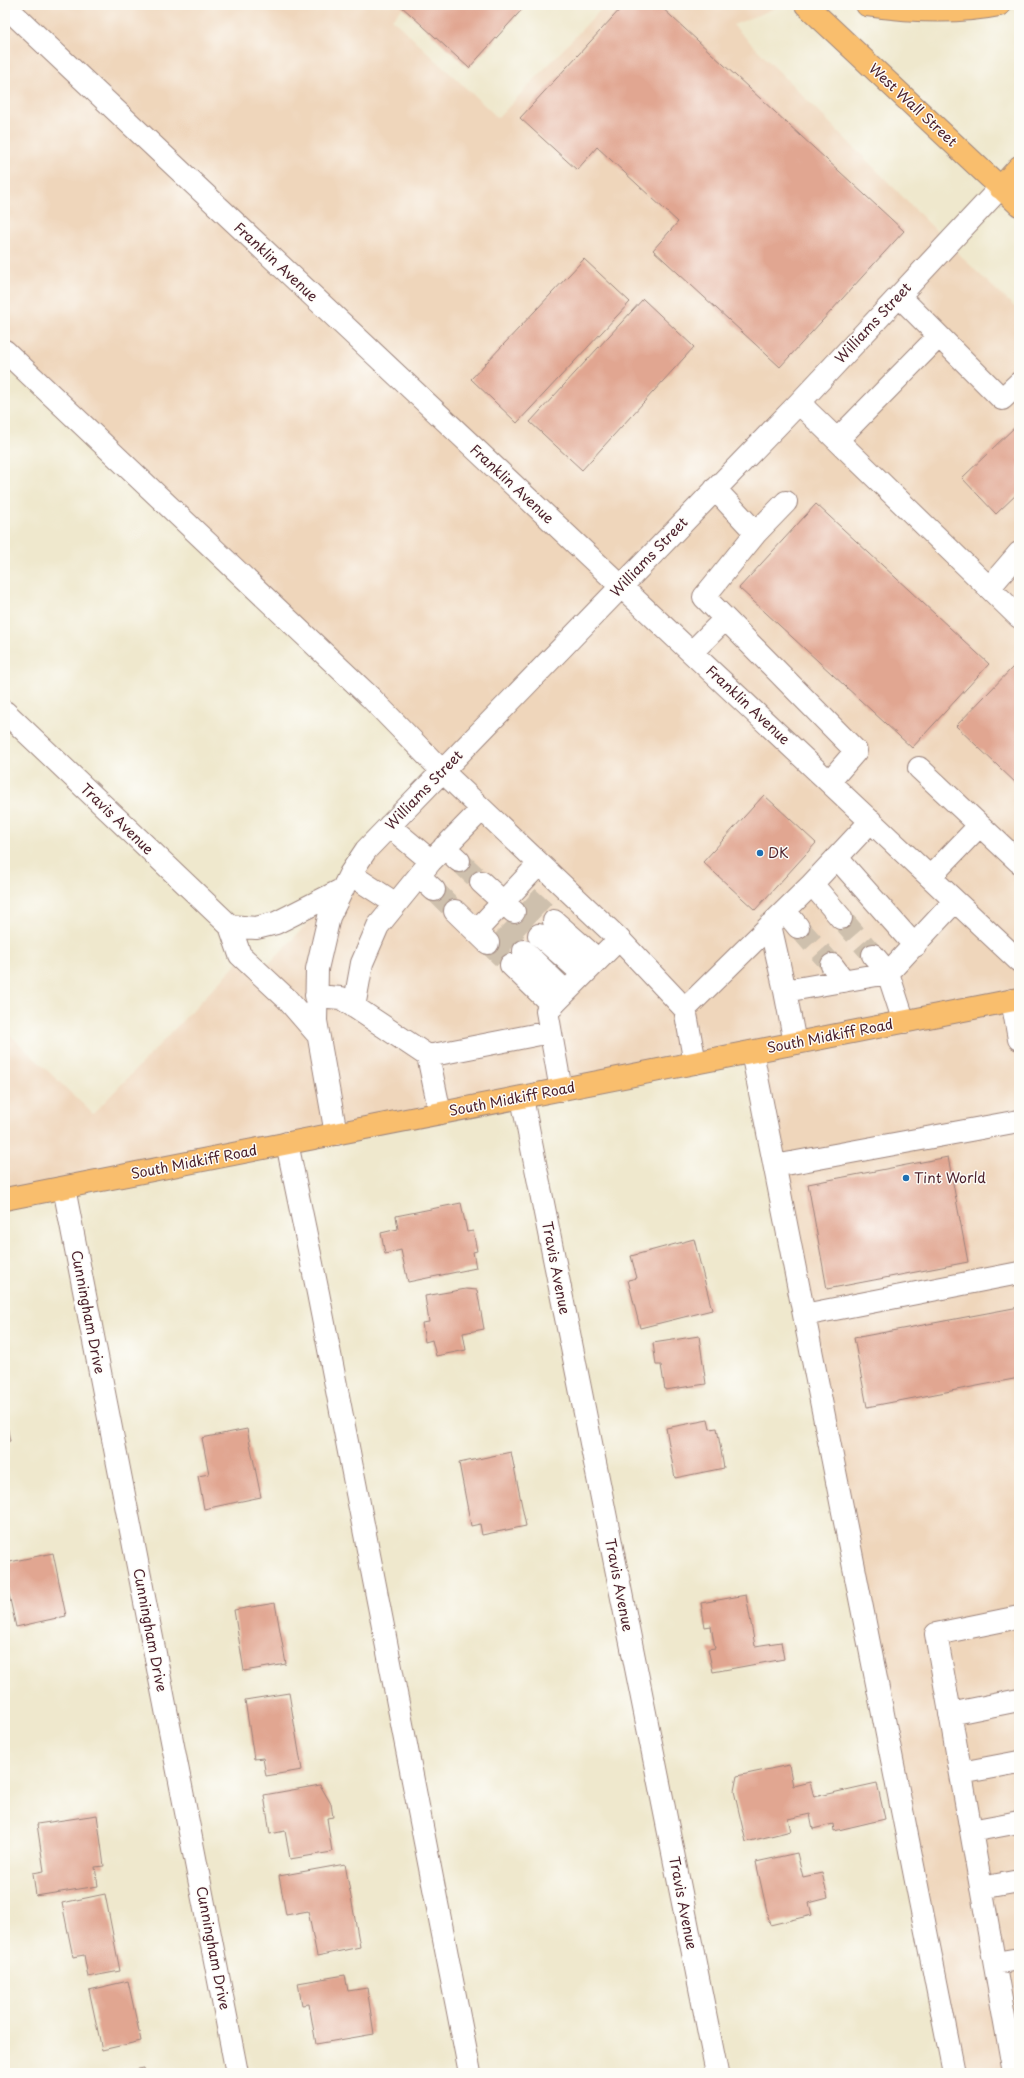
<svg xmlns="http://www.w3.org/2000/svg" width="1024" height="2078" font-family="'Playpen Sans',sans-serif">
	<style>
		.built { fill: #efd6bb }
		.building { fill: #e1a691 }
		.lines { fill: none; stroke-linecap: round; stroke-linejoin: round }
		.minor-tunnel { stroke: #cec0ad; stroke-width: 22; stroke-dasharray: 22 11; stroke-linecap: butt }
		.minor-casing { stroke: #9c847c; stroke-width: 24 }
		.major-casing { stroke: #9c847c; stroke-width: 24 }
		.minor { stroke: #fff; stroke-width: 22 }
		.major { stroke: #f9be6d; stroke-width: 22 }
		.poi-dot { fill: #1f6fb2; stroke: #fdfcf7; stroke-width: 1.5 }
		.labels { text-anchor: middle; stroke-width: 3; stroke-linejoin: round; paint-order: stroke }
		.street-label { font-size: 14px; fill: #4a1f2b; stroke: #fdfcf7 }
		.poi-label { font-size: 14px; fill: #4a1f2b; stroke: #fdfcf7; text-anchor: start }
	</style>
	<rect width="100%" height="100%" fill="#fdfcf7"/>
	<filter id="ink" filterUnits="userSpaceOnUse"><feTurbulence type="fractalNoise" baseFrequency=".025" numOctaves="2"/><feDisplacementMap in="SourceGraphic" scale="8" xChannelSelector="R" yChannelSelector="G"/><feConvolveMatrix kernelMatrix="1 2 1 2 8 2 1 2 1" color-interpolation-filters="sRGB"/></filter>
	<filter id="wash" filterUnits="userSpaceOnUse"><feTurbulence type="fractalNoise" baseFrequency=".012" numOctaves="4" result="noise"/><feDisplacementMap in="SourceGraphic" scale="16" xChannelSelector="R" yChannelSelector="G"/><feGaussianBlur stdDeviation="0.9" result="paint"/><feColorMatrix in="noise" values="0 0 0 0 0 0 0 0 0 0 0 0 0 0 0 0 0 1.4 0 .05"/><feComposite in="paint" operator="in"/></filter>
	<g filter="url(#wash)">
		<rect width="100%" height="100%" fill="#efe8cd"/>
		<path class="built" d="M5,5h401l-14,14 106,99 107,-113h178l-50,20 245,248 41,38v1762h-63l-204,-1017 -747,148v-174l88,84 158,-165 17,16 179,-189 -442,-418z"/>
		<g id="blocks">
			<path class="building" d="M400,5h126l-57,63z
				M624,5h35l245,226 -124,136 -127,-117 25,-28 -81,-75 -20,23 -57,-52z
				M584,259l46,43 -113,121 -46,-44z
				M643,299l51,48 -112,123 -52,-48z
				M1019,423v69l-23,22 -34,-36z
				M816,504l173,160 -77,84 -173,-160z
				M1014,666l5,4v116l-63,-60z
				M764,795l52,48 -61,67 -52,-48z
				M948,1157l20,105 -141,27 -19,-105z
				M461,1203l6,29 6,-1 4,20 -4,1 3,16 -68,14 -7,-32 -16,4 -4,-21 17,-4 -2,-13z
				M694,1239l18,71 -72,18 -12,-48 9,-2 -6,-22z
				M466,1289l11,1 7,39 -21,4 3,17 -30,6 -4,-16 -7,2 -3,-19 7,-1 -4,-26z
				M1019,1307v71l-152,29 -13,-69z
				M699,1336l7,48 -41,6 -4,-25h-5l-3,-22z
				M5,1416l5,25 -5,1z
				M708,1420l2,9 7,-1 7,40 -49,10 -9,-50z
				M247,1429l14,68 -57,12 -6,-33 11,-2 -7,-36z
				M511,1452l15,74 -44,9 -2,-11 -9,2 -12,-63z
				M53,1553l13,63 -50,11 -11,-51v-13z
				M746,1595l9,51 26,-4 3,17 -71,13 -5,-23 7,-1 -4,-22 -6,1 -4,-24z
				M275,1603l11,61 -42,7 -10,-61z
				M289,1693l13,77 -36,6 -3,-18 -9,1 -9,-59z
				M789,1765l4,21 17,-4 4,15 63,-14 8,36 -51,12 -1,-7 -20,5 -3,-15 -22,5 3,12 -45,11 -12,-51 3,-15z
				M320,1785l11,19 2,13 -6,1 5,34 -42,7 -5,-28 -15,3 -6,-39z
				M97,1815l7,51 -9,1 3,19 -62,10 -3,-23 11,-2 -7,-47z
				M797,1853l6,24 19,-4 6,25 -19,5 3,12 -42,10 -14,-63z
				M345,1864l15,83 -43,9 -9,-45 -22,4 -7,-39z
				M105,1894l15,77 -32,6 -4,-22 -11,2 -11,-54z
				M345,1975l3,16 19,-3 7,46 -58,10 -7,-40 -7,1 -4,-22z
				M128,1981l13,60 -39,9 -13,-60z
				M144,2068l1,5h-22l-1,-1z"/>
		</g>
	</g>
	<g filter="url(#ink)">
		<use href="#blocks" fill-opacity="0" stroke="#9c847c" stroke-width="1"/>
		<g class="lines">
			<path class="minor-tunnel" d="M459,861l22,21
				M434,890l21,21
				M528,897l26,24
				M514,912l25,23
				M841,918l32,37
				M798,927l34,38
				M501,928l23,23
				M488,943l23,22"/>
			<defs>
				<path id="minor" d="M5,6l1014,955
					M899,296l103,103 17,-16
					M5,351l365,346 72,74 177,168 66,70 10,54
					M799,403l220,214
					M838,439l100,-102
					M715,489l41,44 30,-31
					M756,533l-52,64 152,154 -27,31
					M989,588l30,-35
					M692,652l33,-33
					M5,712l225,214 10,29 46,43 32,37
					M919,768l100,94
					M444,847l15,14
					M837,858l78,88
					M431,861l51,-52
					M350,874l46,30
					M419,876l15,14
					M930,877l49,-51
					M481,882l33,30
					M812,884l59,-63
					M455,911l33,32
					M785,911l13,16
					M554,921l44,39
					M770,925l15,66
					M230,926l26,2 20,-5 67,-34
					M476,931l63,-67
					M539,935l44,39
					M524,951l42,41
					M873,955l15,18 67,-72
					M511,965l42,41
					M832,965l12,16
					M316,996l25,2 87,58 12,57
					M1012,1000l7,39
					M354,1007l8,-44 16,-37 53,-65 -42,-35
					M685,1009l127,-125 29,34
					M795,1043l-10,-52 103,-18 16,49
					M752,1052l202,1021
					M428,1056l122,-24
					M561,1090l-14,-79 72,-72
					M522,1098l195,975
					M336,1134l-20,-113 1,-52 12,-52 21,-43 16,-24 433,-447 201,-215
					M287,1143l31,150 152,780
					M775,1166l244,-45
					M64,1188l173,885
					M804,1315l215,-42
					M950,1714l69,-14
					M961,1773l58,-11
					M971,1831l48,-9
					M981,1888l38,-7
					M995,1963l24,-4
					M1014,2073l-78,-439 83,-17"/>
				<path id="major" d="M806,5l213,200
					M867,5c43,6 89,9 132,0
					M1000,188l19,-21
					M5,1199l1014,-200"/>
			</defs>
			<use href="#minor" class="minor-casing"/>
			<use href="#major" class="major-casing"/>
			<use href="#minor" class="minor"/>
			<use href="#major" class="major"/>
		</g>
	</g>
	<g class="poi-dot">
		<circle cx="760" cy="853" r="4"/>
		<circle cx="906" cy="1178" r="4"/>
	</g>
	<g class="labels">
		<g class="street-label">
			<text transform="translate(913 105) rotate(43)" y="5">West Wall Street</text>
			<text transform="translate(276 262) rotate(43)" y="5">Franklin Avenue</text>
			<text transform="translate(873 323) rotate(-47)" y="5">Williams Street</text>
			<text transform="translate(512 484) rotate(43)" y="5">Franklin Avenue</text>
			<text transform="translate(649 557) rotate(-46)" y="5">Williams Street</text>
			<text transform="translate(748 705) rotate(43)" y="5">Franklin Avenue</text>
			<text transform="translate(424 790) rotate(-46)" y="5">Williams Street</text>
			<text transform="translate(117 819) rotate(44)" y="5">Travis Avenue</text>
			<text transform="translate(830 1036) rotate(-11)" y="5">South Midkiff Road</text>
			<text transform="translate(512 1099) rotate(-11)" y="5">South Midkiff Road</text>
			<text transform="translate(194 1162) rotate(-11)" y="5">South Midkiff Road</text>
			<text transform="translate(556 1268) rotate(79)" y="5">Travis Avenue</text>
			<text transform="translate(88 1312) rotate(79)" y="5">Cunningham Drive</text>
			<text transform="translate(619 1585) rotate(79)" y="5">Travis Avenue</text>
			<text transform="translate(150 1630) rotate(79)" y="5">Cunningham Drive</text>
			<text transform="translate(683 1903) rotate(79)" y="5">Travis Avenue</text>
			<text transform="translate(213 1948) rotate(79)" y="5">Cunningham Drive</text>
		</g>
		<g class="poi-label">
			<text x="768" y="858">DK</text>
			<text x="914" y="1183">Tint World</text>
		</g>
	</g>
	<rect width="1024" height="2078" fill="none" stroke="#fdfcf7" stroke-width="20"/>
</svg>
